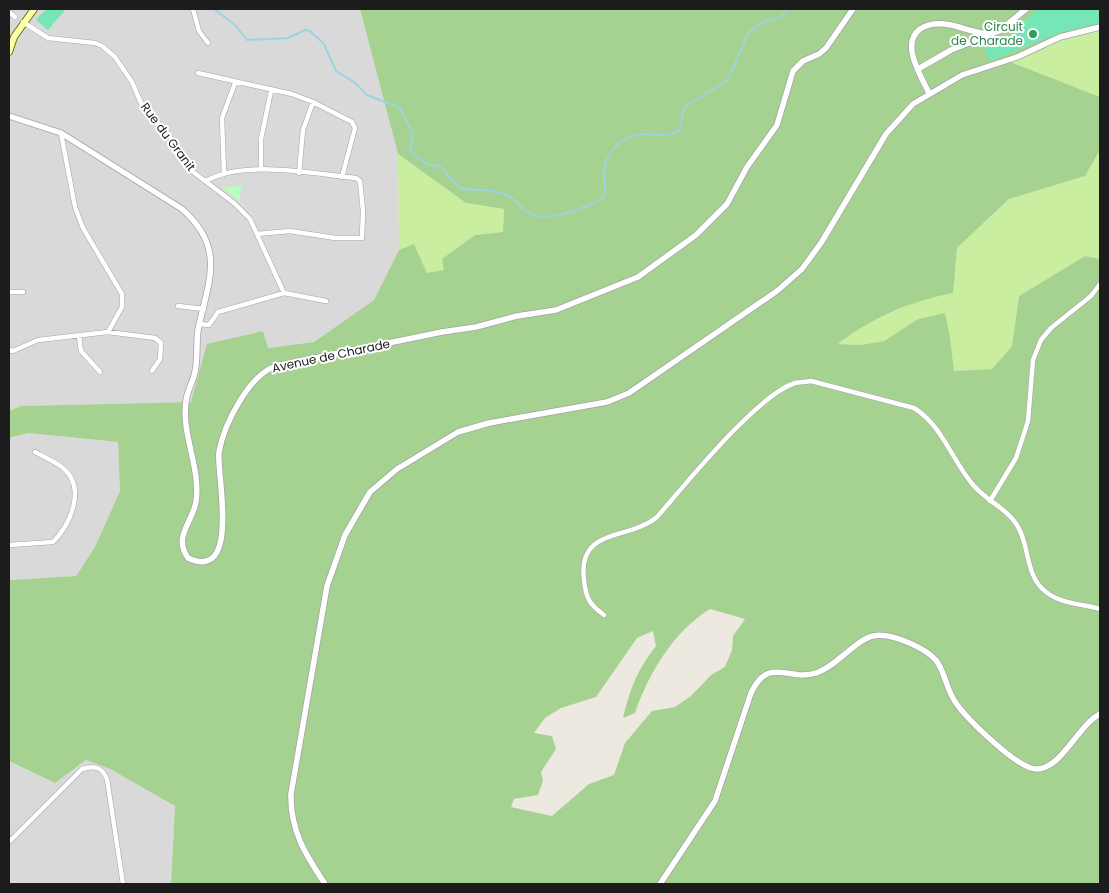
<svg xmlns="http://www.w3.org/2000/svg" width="1109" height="893" font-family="Poppins,sans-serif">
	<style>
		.residential { fill: #dad9d9 }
		.grass { fill: #c9eea0 }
		.forest { fill: #a6d291; fill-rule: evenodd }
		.park { fill: #b7feba }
		.pitch { fill: #76e6b6 }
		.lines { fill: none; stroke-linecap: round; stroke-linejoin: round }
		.stream { stroke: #9cd3e1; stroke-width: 2 }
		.minor-casing { stroke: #a3a3a3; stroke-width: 5.5 }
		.tertiary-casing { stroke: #a3a3a3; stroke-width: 7 }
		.secondary-casing { stroke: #6d7500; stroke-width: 8 }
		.minor { stroke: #fff; stroke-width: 4.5 }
		.tertiary { stroke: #fff; stroke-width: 5.5 }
		.secondary { stroke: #feffad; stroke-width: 6 }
		.leisure-dot { fill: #2e9e5b; stroke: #fff; stroke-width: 2 }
		.labels { text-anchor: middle; stroke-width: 4; stroke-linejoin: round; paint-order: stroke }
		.leisure-label { font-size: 12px; fill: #27864d; stroke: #fff; text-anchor: end }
		.street-label { font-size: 12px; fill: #1c1c1c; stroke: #fff }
	</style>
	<rect width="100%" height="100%" fill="#eee9e0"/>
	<path class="residential" d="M9,9h351l38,145 1,96 -25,50 -60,42 -46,6 -5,-17 -72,71 -170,4 -12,5z
		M28,433l90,9 2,49 -25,56 -19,29 -67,4v-142z
		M86,760l24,9 65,37 -4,78h-162v-123l46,22z"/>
	<path class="grass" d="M1100,27v70l-96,-36 42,-18z
		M1100,150v109l-15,-3 -66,40 -7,50 -20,23 -38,2 -4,-35 -5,-23 -27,6 -34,22 -24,4 -23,-1 25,-18 64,-29 26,-4 5,-45 52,-49 76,-23z
		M398,154l68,49 38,6 -1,23 -28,3 -31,35 -17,4 -13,-29 -15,5z"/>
	<path class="forest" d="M360,9h740v16l-37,8 -58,27 95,37v53l-15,26 -76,23 -52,49 -4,45c-40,7 -84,26 -115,51l22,1 24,-4 34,-22 27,-6 5,23 4,35 38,-2 20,-23 7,-50 66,-40 15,3v625h-929l4,-78 -65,-37 -24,-9 -31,23 -46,-22v-181l67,-4 19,-29 25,-56 -2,-49 -90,-9 -19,5v-27l12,-5 170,-4 16,-58 56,-13 5,17 46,-6 60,-42 25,-50 15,-6 13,29 17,-3 -2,-11 33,-24 28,-3 1,-23 -38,-6 -68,-49zM710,609l35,10 -12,17 -1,14 -7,17 -14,8 -20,21 -16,11 -23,4 -27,32 -11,32 -25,9 -37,32 -41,-9 3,-8 24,-4 5,-14 -2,-9 15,-23 -4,-13 -18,-3 11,-15 16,-10 35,-11 41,-59 16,-7 3,15c-19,24 -26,43 -33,72l12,-5c14,-40 38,-81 75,-104z"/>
	<path class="park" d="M241,186l-1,16 -19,-15z"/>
	<path class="pitch" d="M46,9h20l-18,21 -12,-10z
		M1038,9h62v14l-38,9 -72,29 -7,-16 25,-8z"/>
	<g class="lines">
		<path class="stream" d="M214,9l21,16 12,15 41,-2 17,-8 5,1 14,13 12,27 18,11 13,13 33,13 12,24 -1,20 15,12 15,3 20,22c15,1 32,0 46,6 10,5 15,16 25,20 18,7 55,-8 71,-17 5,-11 -1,-19 1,-30 2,-11 11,-23 20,-28 20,-13 42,2 56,-11l3,-19 6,-6 38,-23 22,-49 16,-11 14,-3 12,-9"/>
		<defs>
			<path id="minor" d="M193,9l6,22 9,12
				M9,12l6,5
				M23,22l25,16 47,5 7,3 13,11 17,25 9,21 29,34 22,34 42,32 16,16 34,74
				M198,73l94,21 21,8 39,20 3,6 -13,49
				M61,133l14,74 8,21 39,66v13l-14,25
				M261,170v-31l10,-48
				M299,173l4,-43 10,-28
				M224,174l-2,-56 13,-35
				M206,181c37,-22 108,-7 150,-3l4,3 3,30 -1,27h-27l-45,-7 -33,3
				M9,292h14
				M178,306l26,3
				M200,324l9,1 9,-13 66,-19 42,8
				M79,336l2,15 19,21
				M9,350l4,1 25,-11 70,-8 47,6 6,5 -1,16 -8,12
				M990,501l26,-43 12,-37 5,-61 8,-20 10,-12 40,-32 9,-12
				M9,545l44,-3c17,-17 34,-54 10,-74 -8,-6 -19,-11 -28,-16
				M604,615c-15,-11 -18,-17 -20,-35 -7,-53 44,-39 73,-63 28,-32 100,-122 138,-134 5,-1 11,-1 16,-2l103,27c29,18 38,53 60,78 12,14 36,25 44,41 12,20 7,49 28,65 15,12 37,12 54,17
				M9,842l73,-73c12,-4 20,-2 25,10l16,105"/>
			<path id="tertiary" d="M918,69l33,-19 48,-19 27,-22
				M929,93c-8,-17 -29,-49 -9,-64 9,-6 21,-6 31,-4 14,3 26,9 41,9
				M9,116l52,17 121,76c45,40 26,72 16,121 -2,14 0,28 -3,42 -2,10 -8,19 -9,29 -5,33 15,67 10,101 -4,21 -23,35 -8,56 54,25 28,-86 31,-106 5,-28 30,-77 57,-86l166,-34 34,-5 41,-11 39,-6 82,-33 58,-42 31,-31 20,-37 30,-42 16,-54 10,-10 16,-7 7,-6 27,-39
				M325,884c-19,-29 -35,-53 -34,-90l36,-208 18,-51 25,-43 27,-23 61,-37 31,-9 118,-21 22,-9 148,-102 25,-22 19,-26 65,-109 27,-30 49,-29 55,-18 43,-20 40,-10
				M660,884l55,-83 36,-108c18,-38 38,-11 65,-20 20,-6 39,-33 57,-37 17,-4 58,13 66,29 7,12 8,26 17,38 11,16 62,66 80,66 25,1 42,-44 64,-55"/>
			<path id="secondary" d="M9,52l5,-15 20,-28"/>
		</defs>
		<use href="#minor" class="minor-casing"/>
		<use href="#tertiary" class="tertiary-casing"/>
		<use href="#secondary" class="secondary-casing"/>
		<use href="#minor" class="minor"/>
		<use href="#tertiary" class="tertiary"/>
		<use href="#secondary" class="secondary"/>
	</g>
	<circle class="leisure-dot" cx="1033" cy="34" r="5"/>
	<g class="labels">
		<g class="leisure-label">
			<text x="1023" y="31">Circuit<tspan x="1023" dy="14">de Charade</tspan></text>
		</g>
		<g class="street-label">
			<text transform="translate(168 137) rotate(53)" y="4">Rue du Granit</text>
			<text transform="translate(331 356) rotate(-12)" y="4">Avenue de Charade</text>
		</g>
	</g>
	<rect width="1109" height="893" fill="none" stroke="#1c1c1c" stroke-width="20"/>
</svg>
